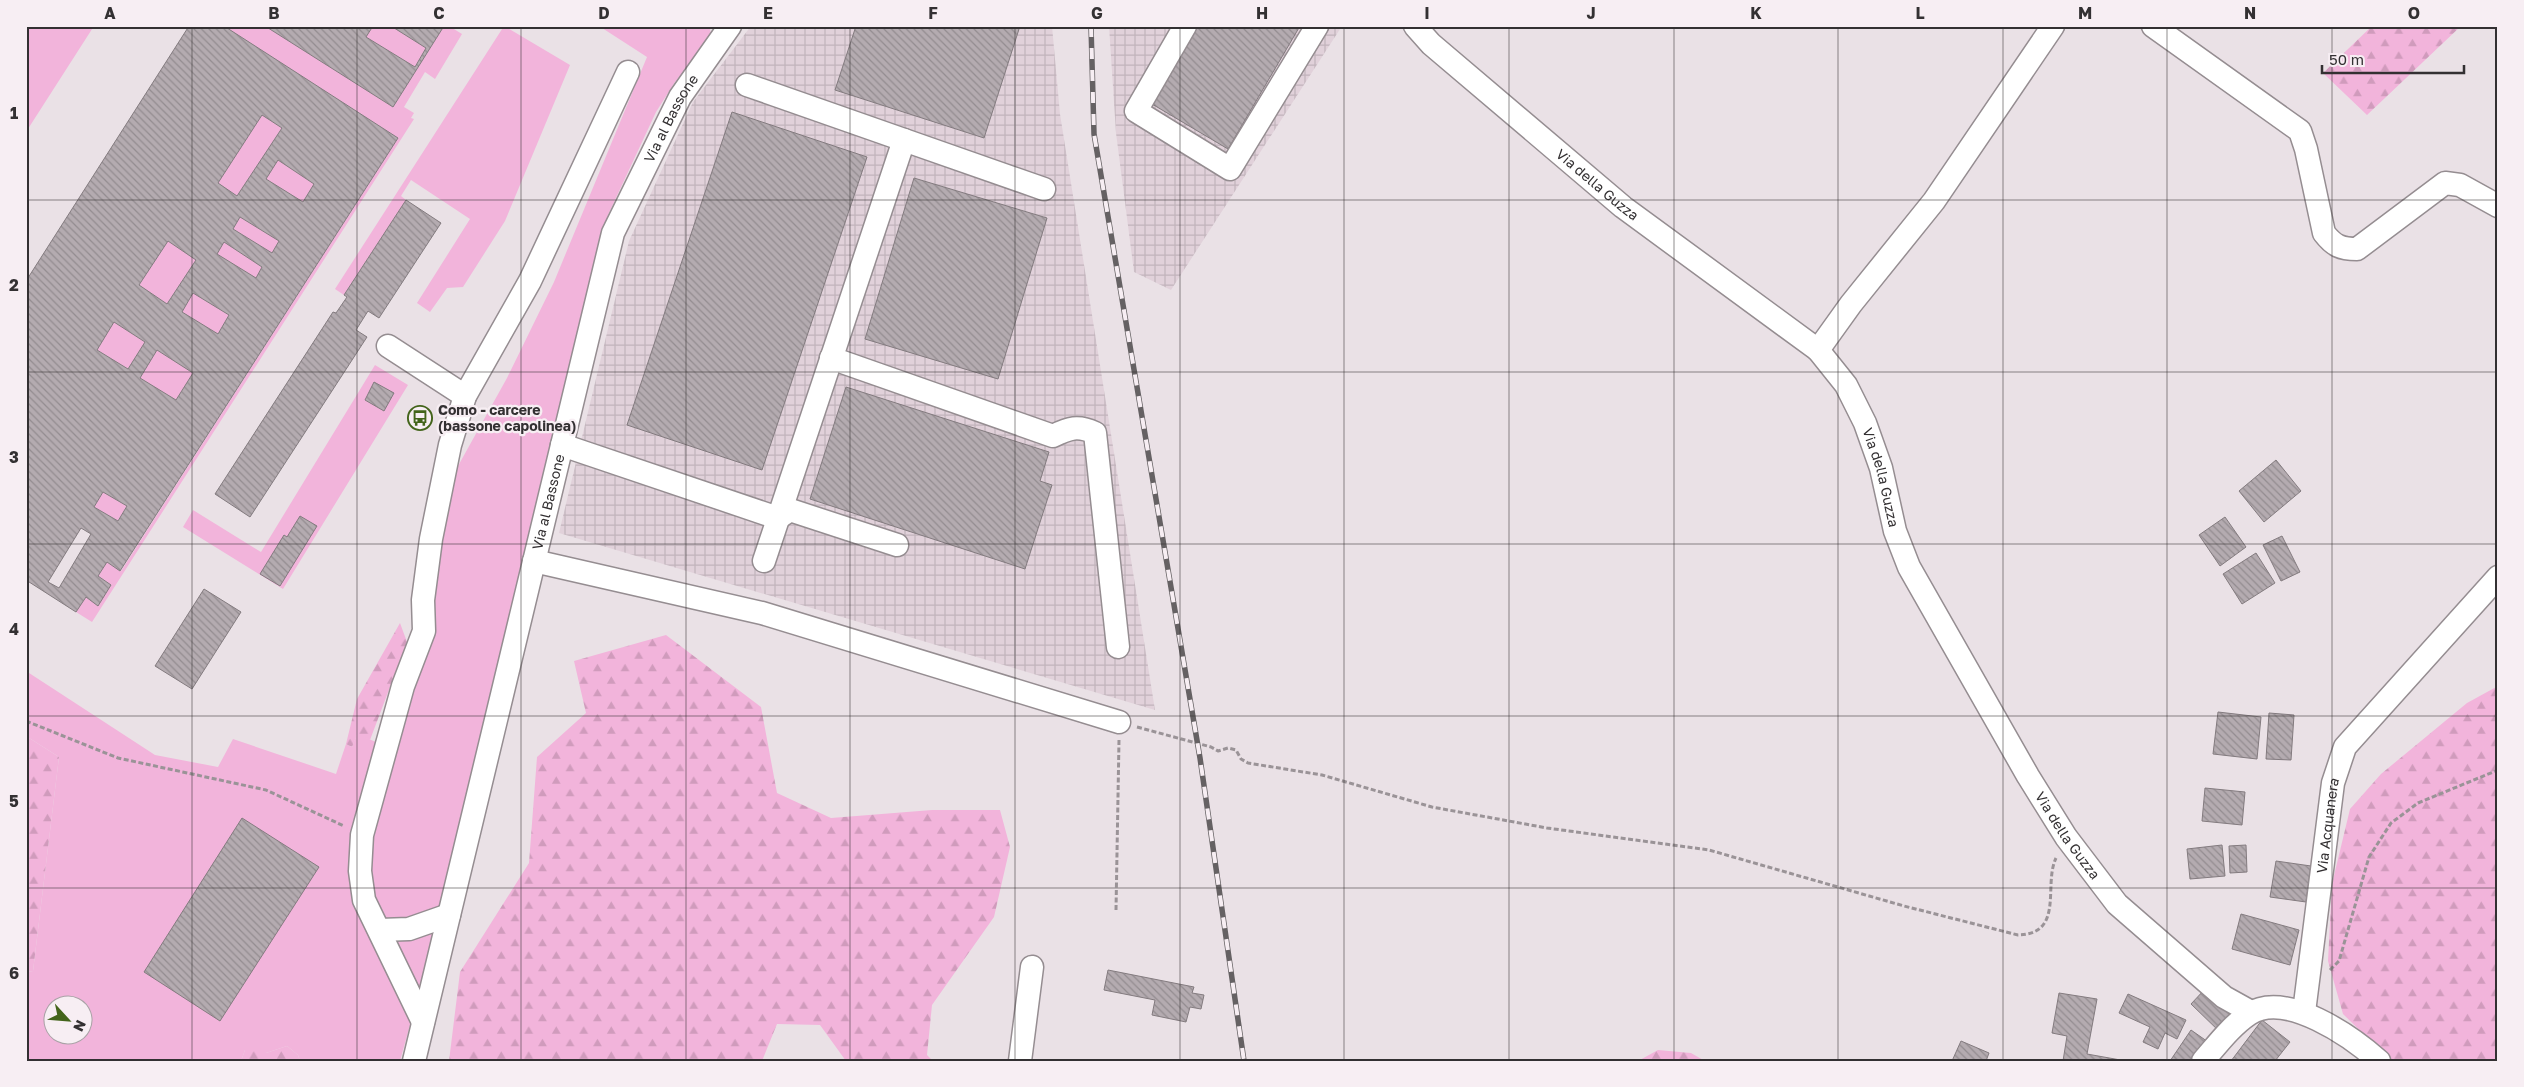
<svg xmlns="http://www.w3.org/2000/svg" width="2524" height="1087" font-family="'Golos Text',sans-serif">
	<style>
		.industrial { fill: url(#industrial-grid) }
		.grass { fill: #f2b4db; fill-rule: evenodd }
		.forest { fill: url(#forest-firs) }
		.building { fill: url(#building-back-hatch); stroke: #837b7f; fill-rule: evenodd }
		.lines { fill: none; stroke-linecap: round; stroke-linejoin: round }
		.minor-casing { stroke: #958d91; stroke-width: 25 }
		.path { stroke: #9a9397; stroke-width: 3; stroke-dasharray: 5 2.5; stroke-linecap: butt }
		.minor { stroke: #fff; stroke-width: 22 }
		.rail-casing { stroke: #656163; stroke-width: 5.5 }
		.rail { stroke: #f7eef3; stroke-width: 4; stroke-dasharray: 11; stroke-linecap: butt }
		.grid { fill: none; stroke: #333032; stroke-width: 1; stroke-opacity: 0.55 }
		.labels { text-anchor: middle; stroke-width: 4.5; stroke-linejoin: round; paint-order: stroke }
		.street-label { font-size: 14px; fill: #333032; stroke: #f7eef3 }
		.poi-label { font-size: 14px; font-weight: bold; fill: #333032; stroke: #f7eef3; text-anchor: start }
		.neatline { fill: none; stroke: #333032; stroke-width: 2 }
		.grid-label { font-size: 16px; text-anchor: middle; font-weight: bold; fill: #333032 }
	</style>
	<defs>
		<pattern id="industrial-grid" width="8" height="8" patternUnits="userSpaceOnUse" patternTransform="scale(1.25)"><rect width="8" height="8" fill="#e1d1da"/><path d="M0 4h8M4 0v8" fill="none" stroke="#c2b4bc"/></pattern>
		<pattern id="forest-firs" width="22" height="20" patternUnits="userSpaceOnUse" patternTransform="scale(1.25)"><rect width="22" height="20" fill="#f2b4db"/><path d="M5 1l3.5 6h-7zM16 11l3.5 6h-7z" fill="#d09bbc"/></pattern>
		<pattern id="building-back-hatch" width="6" height="6" patternUnits="userSpaceOnUse" patternTransform="scale(1.25)"><rect width="6" height="6" fill="#b4abb0"/><path d="M-1 5l2 2M0 0l6 6M5-1l2 2" fill="none" stroke="#938c90"/></pattern>
	</defs>
	<rect width="100%" height="100%" fill="#eae1e6"/>
	<path class="industrial" d="M751,26h301l8,88 95,596 -596,-177 70,-292 64,-139z
		M1109,26h233l-171,264 -37,-18 -18,-139z"/>
	<path class="grass" d="M26,26h68l-68,106z
		M224,26h41l128,81 51,-81h5l13,8 -27,45 -10,-7 -21,35 10,6 -3,5 3,1 -322,503 -16,-10 10,-15 12,8 13,-20 -13,-9 9,-14 14,9 277,-433z
		M373,26h18l35,22 -11,19 -49,-30z
		M504,26l66,39 -65,156 -42,66 -16,1 -17,24 -13,-9 53,-84 -59,-39 -10,16 5,4 -62,95 -9,-6z
		M599,26h110l3,11 -37,45 -19,30 -48,103 -162,680 -46,166h-100l-2,-6 -11,-9 -21,7 -21,-3 -4,11h-215l3,-27 -3,-5v-57l7,-1 26,-214 -33,-21v-65l129,84 63,12 15,-28 103,35 10,-30 6,3 5,-13 40,17 17,-62 39,-214 54,-97 47,-96 93,-225zM52,1004h30v30h-30z
		M262,115l20,13 -45,68 -19,-13z
		M278,160l36,24 -11,18 -37,-23z
		M240,217l39,24 -7,12 -39,-24z
		M168,241l28,19 -29,44 -28,-19z
		M224,242l38,25 -6,11 -39,-24z
		M193,293l36,22 -11,19 -36,-22z
		M114,322l31,20 -17,27 -31,-19z
		M157,350l36,23 -17,27 -36,-22z
		M375,365l33,20 -125,204 -100,-62 10,-17 68,42z
		M103,492l24,14 -9,15 -24,-14z"/>
	<path class="forest" d="M2372,26h89l-94,89 -44,-42z
		M400,623l7,19 -37,98 -13,-5 -5,12 -6,-3 11,-45z
		M666,635l95,72 16,86 54,25 101,-8h68l10,37 -16,70 -62,88 -5,50 6,6h-87l-26,-36 -43,-1 -15,37h-313l11,-89 69,-109 8,-106 49,-44 -12,-52z
		M2498,686v375h-107l-48,-47 -15,-53 4,-77 18,-75 31,-35 86,-71z
		M26,736l33,21 -26,214 -7,1z
		M287,1046l11,9 2,6h-59l4,-11 14,-2 7,5z
		M1658,1050l33,3 14,8h-67z"/>
	<path class="building" d="M189,26h35l174,112 -278,433 -13,-9 -9,14 13,9 -13,21 -12,-9 -10,15 -50,-32v-299zM262,115l20,13 -45,68 -19,-13zM278,160l36,24 -11,18 -37,-23zM240,217l39,24 -7,12 -39,-24zM168,241l28,19 -29,44 -28,-19zM224,242l38,25 -6,11 -39,-24zM193,293l36,22 -11,19 -36,-22zM114,322l31,20 -17,27 -31,-19zM157,350l36,23 -17,27 -36,-22zM103,492l24,14 -9,15 -24,-14zM81,528l10,6 -32,54 -11,-6z
		M265,26h108l-7,11 49,30 11,-19 -35,-22h53l-51,81z
		M856,26h164l-36,112 -149,-48z
		M1198,26h102l-72,123 -76,-45z
		M732,112l135,45 -105,313 -135,-45z
		M914,178l133,40 -49,161 -133,-40z
		M406,200l35,23 -62,95 -11,-7 -12,19 11,7 -117,180 -35,-23 118,-182 3,1 11,-16 -3,-2z
		M374,382l20,11 -10,18 -19,-11z
		M846,387l203,65 -9,29 12,4 -27,84 -215,-70z
		M2276,460l25,31 -37,31 -25,-31z
		M300,516l17,10 -37,60 -20,-12 24,-39 3,2z
		M2225,517l21,30 -26,19 -21,-31z
		M2282,536l18,36 -19,9 -18,-36z
		M2256,553l19,30 -33,21 -19,-30z
		M204,589l37,23 -49,77 -37,-23z
		M2218,712l43,5 -4,42 -44,-5z
		M2269,713l25,2 -3,45 -25,-1z
		M2205,788l40,4 -3,33 -40,-4z
		M242,818l77,49 -99,154 -76,-49z
		M2222,845l3,31 -35,3 -3,-30z
		M2246,845l1,27 -17,1 -1,-27z
		M2276,861l35,5 -5,36 -36,-5z
		M2241,914l58,16 -9,35 -58,-16z
		M1108,970l86,17 -2,6 12,2 -3,14 -11,-2 -4,15 -34,-7 3,-15 -51,-10z
		M2205,989l31,29 -14,16 -31,-30z
		M2059,993l38,6 -10,55 39,7h-63l4,-25 -15,-3z
		M2128,994l58,26 -9,19 -12,-6 -7,16 -15,-7 7,-15 -31,-14z
		M2262,1020l28,22 -15,19h-44z
		M2191,1030l20,14 -12,17h-29z
		M1961,1041l28,12 -3,8h-34z"/>
	<g class="lines">
		<defs>
			<g id="minor">
				<path d="M1185,26l-49,85 94,58 87,-143"/>
				<path id="s1" d="M1415,26l16,18 192,163 195,143 28,35 19,38 16,45 14,63 14,36 119,209 38,61 51,67 107,93 27,15"/>
				<path d="M2153,26l147,105 6,18 18,84c10,13 17,16 33,16l88,-66 15,2 38,21"/>
				<path d="M747,85l157,55 -140,421"/>
				<path d="M904,140l140,49"/>
				<path d="M388,346l77,50"/>
				<path d="M1818,350l33,-46 83,-103 119,-175"/>
				<path d="M831,358l222,78c16,-8 25,-11 42,-3l23,214"/>
				<path d="M562,445l216,73 12,-8 107,35"/>
				<path d="M534,561l228,52 357,109"/>
				<path d="M380,930l29,-1 40,-14"/>
				<path id="s2" d="M2304,1012l29,-229 12,-36 153,-170"/>
				<path d="M423,1022l-59,-122 -4,-29 2,-36 41,-149 21,-55 -1,-31 8,-61 19,-94 15,-49 65,-115 98,-209"/>
				<path id="s3" d="M414,1061l199,-828 67,-136 50,-71"/>
				<path d="M1020,1061l12,-94"/>
				<path d="M2203,1061c14,-16 28,-35 46,-47 37,-24 103,23 130,47"/>
			</g>
		</defs>
		<use href="#minor" class="minor-casing"/>
		<path class="path" d="M26,721l92,37 148,32 78,36
			M1137,727l74,20 7,4 10,-3 8,2 5,9 7,4 74,12 110,32 115,21 162,22 195,56 114,29c47,-1 25,-50 38,-77
			M1116,910l3,-170
			M2330,970l9,-9 30,-104 22,-34 27,-20 80,-33"/>
		<use href="#minor" class="minor"/>
		<defs>
			<path id="rail" d="M1091,26l3,108 106,624 44,303"/>
		</defs>
		<use href="#rail" class="rail-casing"/>
		<use href="#rail" class="rail"/>
	</g>
	<path class="grid" d="M192,26v1035M357,26v1035M521,26v1035M686,26v1035M850,26v1035M1015,26v1035M1180,26v1035M1344,26v1035M1509,26v1035M1674,26v1035M1838,26v1035M2003,26v1035M2167,26v1035M2332,26v1035M26,200h2472M26,372h2472M26,544h2472M26,716h2472M26,888h2472"/>
	<defs>
		<symbol id="bus-ring" viewBox="-11 -11 22 22"><circle r="9.5" fill="#f7eef3" stroke="#43641b" stroke-width="1.5"/><path d="M-5-6H5V4H4V6H2V4H-2V6H-4V4H-5ZM-3.5-4V0h7V-4ZM-3.5 1.2v1.5H-2V1.2ZM2 1.2v1.5H3.5V1.2Z" fill="#43641b"/></symbol>
	</defs>
	<g fill-rule="evenodd">
		<use href="#bus-ring" x="406" y="404" width="28" height="28"/>
	</g>
	<g class="labels">
		<g class="street-label">
			<text dy="5" stroke="none"><textPath href="#s3" startOffset="980">Via al Bassone</textPath></text>
			<text dy="5" stroke="none"><textPath href="#s1" startOffset="242">Via della Guzza</textPath></text>
			<text dy="5" stroke="none"><textPath href="#s1" startOffset="662">Via della Guzza</textPath></text>
			<text dy="5" stroke="none"><textPath href="#s3" startOffset="575">Via al Bassone</textPath></text>
			<text dy="5" stroke="none"><textPath href="#s2" startOffset="188">Via Acquanera</textPath></text>
			<text dy="5" stroke="none"><textPath href="#s1" startOffset="1068">Via della Guzza</textPath></text>
		</g>
		<g class="poi-label">
			<text x="438" y="415">Como - carcere<tspan x="438" dy="16">(bassone capolinea)</tspan></text>
		</g>
	</g>
	<rect width="2524" height="1087" fill="none" stroke="#f7eef3" stroke-width="55"/>
	<g transform="translate(68 1020) rotate(116)"><circle r="24" fill="#f7eef3" stroke="#a9a2a6"/>
	<path d="M0-4L9 19L0 12L-9 19Z" fill="#43641b"/>
	<text y="-8" font-size="14" font-weight="bold" text-anchor="middle" fill="#333032">N</text>
	</g>
	<path d="M2322 65v8h142v-8" fill="none" stroke="#333032" stroke-width="2.5"/>
	<text x="2329" y="65" font-size="15" fill="#333032" stroke="#f7eef3" stroke-width="4" paint-order="stroke">50 m</text>
	<rect x="28" y="28" width="2468" height="1032" class="neatline"/>
	<g class="grid-label">
		<text x="110" y="19">A</text>
		<text x="274" y="19">B</text>
		<text x="439" y="19">C</text>
		<text x="604" y="19">D</text>
		<text x="768" y="19">E</text>
		<text x="933" y="19">F</text>
		<text x="1097" y="19">G</text>
		<text x="1262" y="19">H</text>
		<text x="1427" y="19">I</text>
		<text x="1591" y="19">J</text>
		<text x="1756" y="19">K</text>
		<text x="1920" y="19">L</text>
		<text x="2085" y="19">M</text>
		<text x="2250" y="19">N</text>
		<text x="2414" y="19">O</text>
		<text x="14" y="119">1</text>
		<text x="14" y="291">2</text>
		<text x="14" y="463">3</text>
		<text x="14" y="635">4</text>
		<text x="14" y="807">5</text>
		<text x="14" y="979">6</text>
	</g>
</svg>
